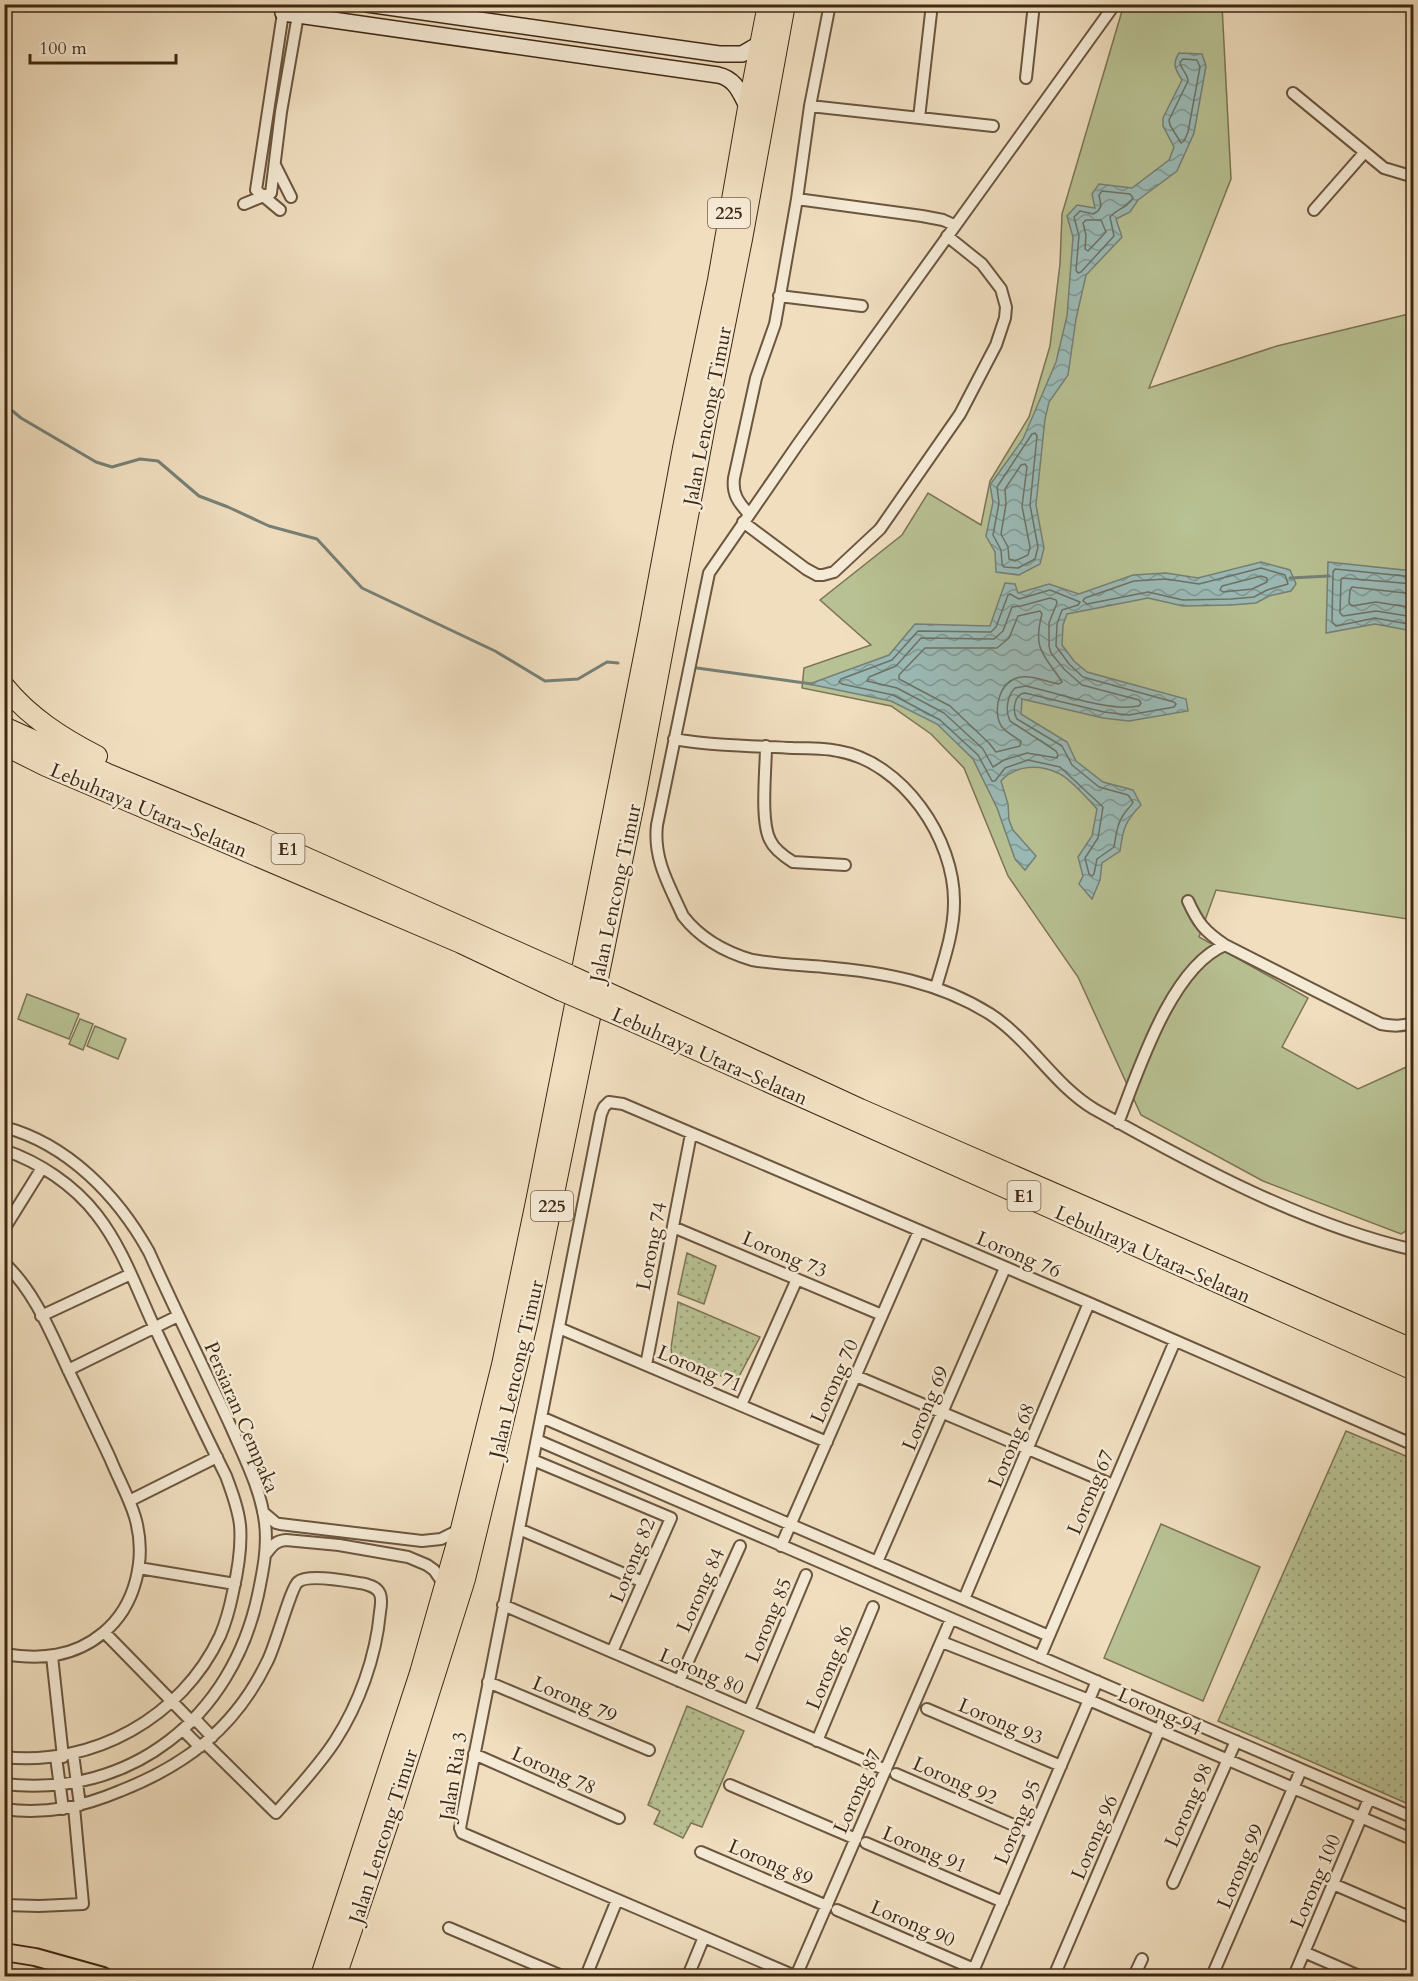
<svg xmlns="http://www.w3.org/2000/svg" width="1418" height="1981" font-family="Cardo,serif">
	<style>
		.grass { fill: #b8c193; stroke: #7c7454; stroke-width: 1.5 }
		.park { fill: url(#park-dots); stroke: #7c7454; stroke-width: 1.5 }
		.water { fill: url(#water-waves); stroke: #768076; stroke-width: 1.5 }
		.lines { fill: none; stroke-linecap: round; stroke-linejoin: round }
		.shore { stroke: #6d7266; stroke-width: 1.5 }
		.stream { stroke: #768076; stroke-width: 3 }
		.street-casing { stroke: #6b563f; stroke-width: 14 }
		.secondary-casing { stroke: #3f2814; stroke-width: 18 }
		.primary-casing { stroke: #3f2814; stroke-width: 20 }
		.highway-casing { stroke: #3f2814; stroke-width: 22 }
		.street { stroke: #f5ead5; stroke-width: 10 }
		.secondary { stroke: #f5ead5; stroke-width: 15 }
		.primary { stroke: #f0debf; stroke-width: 16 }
		.highway { stroke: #f0debf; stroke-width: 20 }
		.highway-bridge-casing { stroke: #3f2814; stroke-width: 22; stroke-linecap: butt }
		.highway-bridge { stroke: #f0debf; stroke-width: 20 }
		.labels { text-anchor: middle; stroke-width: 5; stroke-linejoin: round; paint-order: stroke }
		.shield { fill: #f5ead5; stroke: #76624e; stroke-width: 1.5 }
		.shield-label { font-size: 18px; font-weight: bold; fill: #3f2814 }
		.street-label { font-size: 20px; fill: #3f2814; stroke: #f5ead5 }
	</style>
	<defs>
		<pattern id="park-dots" width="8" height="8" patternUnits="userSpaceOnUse" patternTransform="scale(1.5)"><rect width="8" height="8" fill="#b8c193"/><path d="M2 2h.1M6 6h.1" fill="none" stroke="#979d77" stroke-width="1.8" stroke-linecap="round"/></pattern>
		<pattern id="water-waves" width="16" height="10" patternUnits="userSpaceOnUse" patternTransform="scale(1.5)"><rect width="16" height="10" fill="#9bbbb7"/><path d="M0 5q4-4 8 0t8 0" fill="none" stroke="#809894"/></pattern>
	</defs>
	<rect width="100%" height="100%" fill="#f0debf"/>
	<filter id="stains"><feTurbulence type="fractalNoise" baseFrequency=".00333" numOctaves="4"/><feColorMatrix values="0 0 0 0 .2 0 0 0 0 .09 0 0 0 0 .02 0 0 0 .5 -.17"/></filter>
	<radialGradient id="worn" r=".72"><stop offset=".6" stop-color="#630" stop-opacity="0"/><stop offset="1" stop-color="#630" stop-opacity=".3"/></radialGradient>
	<path class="grass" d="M1128,5h94l9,174 -82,209 128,-42 136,-33 1,607 -198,-30 -17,47 109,61 -26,49 76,42 55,-25v163l-12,7 -138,-53 -122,-66 -63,-138 -70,-101 -44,-108 -33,-34 -40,-28 -89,-18 2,-20 67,-23 -51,-45 82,-65 26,-42 53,32 9,-44 39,-64 21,-71 10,-82 2,-50 60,-203z
		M27,994l52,20 -10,25 -51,-20z
		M80,1019l13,5 -10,26 -14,-6z
		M95,1026l31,13 -8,20 -31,-13z
		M1161,1524l99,43 -57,134 -99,-43z"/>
	<path class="park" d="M687,1253l29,13 -12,38 -26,-10z
		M678,1302l82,35 -24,45 -64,-26 -1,-8z
		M1346,1431l67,28v347l-195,-85z
		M687,1706l57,25 -42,96 -11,-4 -8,15 -29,-14 6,-13 -12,-6z"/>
	<path class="water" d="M1179,53l23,1 4,12 -12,67 -17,38 -39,29 -8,12 -14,7 6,18 -36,38 -10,44 -8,56 -19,27 -4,17 -9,86 8,43 -4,16 -21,11 -23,-3 -1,-20 -9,-16 7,-34 -3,-17 33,-46 33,-77 11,-46 6,-79 -6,-21 10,-11 18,3 -3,-14 7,-10 33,4 37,-28 5,-13 -11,-21v-8l19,-38c-7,-11 -10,-16 -3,-27z
		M1261,562l29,8 6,14 -5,7 -22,5 -13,7 -25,2 -48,1 -35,-8 -81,16 -4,11 -1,20 12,16 13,11 99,27 2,12 -59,10 -26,-3 -81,-19 -1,15 46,28 9,19 27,21 30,8 8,15c-16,16 -18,24 -21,46l-18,12 -2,17 -8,19 -13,-15 4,-8 -5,-19 14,-21 5,-27c-8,-9 -29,-32 -39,-36 -19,-9 -43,-8 -57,8l7,23 1,16 4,10 23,26 -11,14 -10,-11 -18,-51 -24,-49 -36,-35 -46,-23 -82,-17 80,-29 26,-31 75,2 15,-43 10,1 3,9 31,-9 30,10 54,-19 33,-2 32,5z
		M1328,562l85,9v60l-38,-7 -49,9z"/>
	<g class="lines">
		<path class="shore" d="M1183,59l14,1 3,7 -12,65 -4,9 -3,2 -11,-18 -1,-5 19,-39c0,-7 -7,-11 -8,-19z
			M1102,191l28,3 3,4c-9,13 -15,9 -23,19l4,19 -33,36 -3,1 -2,-3 3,-34 -5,-19 6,-6 13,3 5,-3 3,-5 -2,-11z
			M1086,220h15l5,12 -18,19 -3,-2 1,-14 -3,-12z
			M1035,433l2,3 -7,69 8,42 -3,12 -17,9 -14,-1 -2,-3 -1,-14 -8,-15 6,-32 -2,-16 35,-53z
			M1025,464l2,3 -5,39 8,41 -2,8 -13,6 -6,-2 -1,-12 -7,-13 5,-30 -1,-15 16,-24z
			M1261,568l24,7 3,9 -21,6 -13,7 -23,2 -48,1 -35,-8 -61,12 -4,-3 2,-3 49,-17 32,-2 33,5z
			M1261,576l6,2v4l-15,7 -29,3 -3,-2 2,-4z
			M1414,577l-79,-8 -2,3 -1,50 4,4 39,-8 39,7
			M1414,584l-72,-6 -1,2 -1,33 3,3 33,-5 38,6
			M1050,590l30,12 -2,3 -16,5 -5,14 -1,22 13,18 14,13 91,25 2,2 -2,3 -45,8 -25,-3 -79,-19c-11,1 -13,18 -8,26l45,27 10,19 27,22 29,8 5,7c-2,5 -6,7 -9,12 -7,9 -8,22 -10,33l-17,12 -3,15 -2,2 -3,-2 -4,-16 13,-20 5,-31 -43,-40 -32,-7 -23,8 -10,13h-3l-14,-26 -38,-35 -47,-25 -51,-11 -3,-2 2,-3 51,-19 26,-29 73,1 5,-5 12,-32 2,-1 9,5z
			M1414,594l-62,-7 -2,3 -1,13 3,3 24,-4 38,6
			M1050,598l6,2 1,3 -8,20v23l2,7 13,16 18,16 57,15 2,3 -2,3c-31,6 -81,-13 -113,-20l-11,2c-8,8 -10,23 -5,33l46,30 2,4 -1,3 -30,-5 -23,7 -11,7 -10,-18 -39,-36 -47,-25 -30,-7 2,-4 27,-11 25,-28 73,1 9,-8 9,-24 9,-1z
			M1040,611l2,3c-10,37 3,41 20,68l-3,2c-12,-2 -26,-9 -38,-7 -21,2 -30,34 -19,50 5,6 13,10 19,14l-1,5 -24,6 -7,-9 -39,-37 -51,-27v-4l26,-27h72l12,-10 9,-22z"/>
		<path class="stream" d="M4,404l17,14 75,44 16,5 28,-8 18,2 41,35 29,11 41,19 48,13 45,49 133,63 50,30 33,-2 29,-17 11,1
			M1290,578l39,-2
			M697,668l115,16"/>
		<defs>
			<path id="street" d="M1115,4l-317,440 -89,129 -52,252c-4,34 12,60 26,91 17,22 42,36 69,44 23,4 48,5 72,7 59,5 115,15 166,47 40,26 63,70 104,95 100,56 208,115 320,141
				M1026,78l8,-74
				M1293,93l91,75 30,9
				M810,106l183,20
				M919,118l13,-114
				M275,165l16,32
				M797,199l125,17 21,4 11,5
				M244,204l27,-11 10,-81 17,-97
				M280,210l-24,-20 27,-177
				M1314,210l50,-57
				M779,296l83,10
				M749,514c-11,-12 -17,-20 -15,-36l22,-100 19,-54 22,-125 13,-93 20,-102
				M743,522l63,47 11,6h6l11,-3 46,-43 80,-115 36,-69 9,-27 1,-11 -5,-18 -19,-25 -35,-28
				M674,739c40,7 79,7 119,9 15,0 31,0 45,3 65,11 117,88 116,152 0,28 -10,57 -18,84
				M766,746c0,23 -6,75 4,94 4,9 15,17 23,22l52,3
				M1188,901c10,22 16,30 37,44l156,79c12,2 21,3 33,-2
				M1118,1123c20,-51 53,-156 107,-178
				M4,1127c64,17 114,69 145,125 27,60 56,118 83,177 13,30 29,61 33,94 3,24 -2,48 -7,72 -26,122 -127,204 -254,189
				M4,1150c35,12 70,35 93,65 25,32 39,72 56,109 24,51 48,102 73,152 6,16 12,32 14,49 2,22 -2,45 -7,67 -3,15 -7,30 -13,44 -38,81 -127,131 -216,121
				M673,1227l209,88
				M4,1229l38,-61
				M4,1263c34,31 51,81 71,121 12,25 23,49 35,74 8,20 19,39 25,59 12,41 1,89 -32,116 -29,24 -62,27 -99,21
				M41,1316l90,-42
				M559,1328l268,114
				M646,1365l45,-231
				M68,1370l110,-54
				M856,1376l257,109
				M741,1405l56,-126
				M541,1417l508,219
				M537,1440l877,378
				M533,1460l138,58 -59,134
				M129,1501l88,-44
				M263,1512l13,11 4,1 142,17 19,-2 20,-10
				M519,1529l124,53
				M781,1546l138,-315
				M265,1555c7,-9 10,-14 21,-15l53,5 69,12 19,8 7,5 11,16
				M877,1562l128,-294
				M139,1568l96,16
				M964,1599l125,-296
				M503,1605l383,165
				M104,1632l88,90
				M942,1642l147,58 325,140
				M52,1656l11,101
				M1040,1657l135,-316
				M679,1681l61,-135
				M488,1682l161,68
				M927,1709l134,57
				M749,1711l57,-136
				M195,1719l17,18
				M183,1730l17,17
				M817,1741l56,-134
				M73,1754l7,51
				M474,1754l145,64
				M56,1757l7,52
				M896,1774l136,59
				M730,1785l126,54
				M4,1809c41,6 78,-2 116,-18 66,-26 115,-63 147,-129 8,-14 24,-75 31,-80 11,-9 53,0 67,2 6,2 12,3 15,10 2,5 1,12 0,18 -4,45 -21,92 -45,129 -17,26 -39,49 -59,72l-71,-70
				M866,1843l137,59
				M701,1852l126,54
				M1173,1883l63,-142
				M1333,1884l81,35
				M4,1905l35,1 44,-2 -9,-97
				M837,1910l137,59
				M449,1928l113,48
				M1304,1952l55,24
				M586,1976l31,-76
				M688,1976l16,-39
				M795,1976l-333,-143 -2,-5 141,-714 3,-7 5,-5 14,2 466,199 325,142
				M796,1976l155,-357
				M971,1976l126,-295
				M1054,1976l113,-264
				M1134,1976l8,-17
				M1212,1976l89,-206
				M1294,1976l75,-177"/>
			<path id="secondary" d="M284,4l-1,9 15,2 420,60c18,4 22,18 30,33
				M367,4l352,50h23l19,-11"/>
			<path id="primary" d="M4,1952l31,5 68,19"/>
			<path id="highway" d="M4,686c25,31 58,52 93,70
				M4,727l106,48 143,59 316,141
				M4,745l42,21 415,177 99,47
				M637,1006l223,103 554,241
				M634,1022l780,348
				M321,1976l99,-303 41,-144 41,-164 35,-168 112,-566 34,-183 35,-168 30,-172 20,-104
				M336,1976l52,-153 77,-244 63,-259 107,-522 71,-378 36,-181 43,-235"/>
		</defs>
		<use href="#street" class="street-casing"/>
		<use href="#secondary" class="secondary-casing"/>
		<use href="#primary" class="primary-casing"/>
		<use href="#highway" class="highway-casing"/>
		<use href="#street" class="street"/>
		<use href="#secondary" class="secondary"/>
		<use href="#primary" class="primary"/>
		<use href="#highway" class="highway"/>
		<defs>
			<path id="highway-bridge" d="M569,975l68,31
				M560,990l74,32"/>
		</defs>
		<use href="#highway-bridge" class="highway-bridge-casing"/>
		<use href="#highway-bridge" class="highway-bridge"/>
	</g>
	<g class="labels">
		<g class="shield">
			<rect x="708" y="198" width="42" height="30" rx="4.5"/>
			<rect x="271.5" y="834" width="33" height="30" rx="4.5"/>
			<rect x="1007.5" y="1181" width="33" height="30" rx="4.5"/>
			<rect x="531" y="1191" width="42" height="30" rx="4.5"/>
		</g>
		<g class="shield-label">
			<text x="729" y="219">225</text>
			<text x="288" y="855">E1</text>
			<text x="1024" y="1202">E1</text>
			<text x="552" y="1212">225</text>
		</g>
		<g class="street-label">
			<text transform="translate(707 416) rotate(-79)" y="7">Jalan Lencong Timur</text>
			<text transform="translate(149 810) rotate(23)" y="7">Lebuhraya Utara–Selatan</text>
			<text transform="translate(615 893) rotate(-78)" y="7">Jalan Lencong Timur</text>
			<text transform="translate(710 1056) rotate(24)" y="7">Lebuhraya Utara–Selatan</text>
			<text transform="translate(651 1246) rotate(-79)" y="7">Lorong 74</text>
			<text transform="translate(785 1254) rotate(23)" y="7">Lorong 73</text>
			<text transform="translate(1019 1254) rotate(23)" y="7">Lorong 76</text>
			<text transform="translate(1153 1254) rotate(24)" y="7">Lebuhraya Utara–Selatan</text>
			<text transform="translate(700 1368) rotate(23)" y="7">Lorong 71</text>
			<text transform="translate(516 1369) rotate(-77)" y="7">Jalan Lencong Timur</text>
			<text transform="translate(834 1381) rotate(-66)" y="7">Lorong 70</text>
			<text transform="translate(925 1408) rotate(-67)" y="7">Lorong 69</text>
			<text transform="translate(242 1417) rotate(67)" y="7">Persiaran Cempaka</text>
			<text transform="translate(1011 1445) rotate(-67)" y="7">Lorong 68</text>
			<text transform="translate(1090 1492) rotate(-67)" y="7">Lorong 67</text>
			<text transform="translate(632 1560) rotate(-68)" y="7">Lorong 82</text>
			<text transform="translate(700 1590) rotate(-66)" y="7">Lorong 84</text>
			<text transform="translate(768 1620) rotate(-67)" y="7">Lorong 85</text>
			<text transform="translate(829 1667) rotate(-67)" y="7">Lorong 86</text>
			<text transform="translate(702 1671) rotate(23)" y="7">Lorong 80</text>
			<text transform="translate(575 1699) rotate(23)" y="7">Lorong 79</text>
			<text transform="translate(1160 1711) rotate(24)" y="7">Lorong 94</text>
			<text transform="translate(1001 1721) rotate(23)" y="7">Lorong 93</text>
			<text transform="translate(554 1770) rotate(24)" y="7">Lorong 78</text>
			<text transform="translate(453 1776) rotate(-81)" y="7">Jalan Ria 3</text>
			<text transform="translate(955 1780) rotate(24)" y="7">Lorong 92</text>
			<text transform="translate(857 1791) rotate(-66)" y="7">Lorong 87</text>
			<text transform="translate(1188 1805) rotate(-66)" y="7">Lorong 98</text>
			<text transform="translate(1017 1822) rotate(-67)" y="7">Lorong 95</text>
			<text transform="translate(383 1836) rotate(-72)" y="7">Jalan Lencong Timur</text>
			<text transform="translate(1094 1837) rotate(-67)" y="7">Lorong 96</text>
			<text transform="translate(925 1849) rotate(23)" y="7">Lorong 91</text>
			<text transform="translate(771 1862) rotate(23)" y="7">Lorong 89</text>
			<text transform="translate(1240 1866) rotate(-67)" y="7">Lorong 99</text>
			<text transform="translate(1315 1881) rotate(-67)" y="7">Lorong 100</text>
			<text transform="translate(913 1923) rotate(23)" y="7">Lorong 90</text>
		</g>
	</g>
	<rect width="1418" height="1981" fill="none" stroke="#f0debf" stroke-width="24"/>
	<rect x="6" y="6" width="1406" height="1969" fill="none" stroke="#3f2814" stroke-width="3"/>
	<rect x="12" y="12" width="1394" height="1957" fill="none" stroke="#3f2814" stroke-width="1.5"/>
	<path d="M30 54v9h146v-9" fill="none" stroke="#3f2814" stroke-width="3"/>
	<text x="39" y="54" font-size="18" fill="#3f2814" stroke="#f5ead5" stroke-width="4.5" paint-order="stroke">100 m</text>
	<rect width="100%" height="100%" filter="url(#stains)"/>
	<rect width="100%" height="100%" fill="url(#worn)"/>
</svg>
